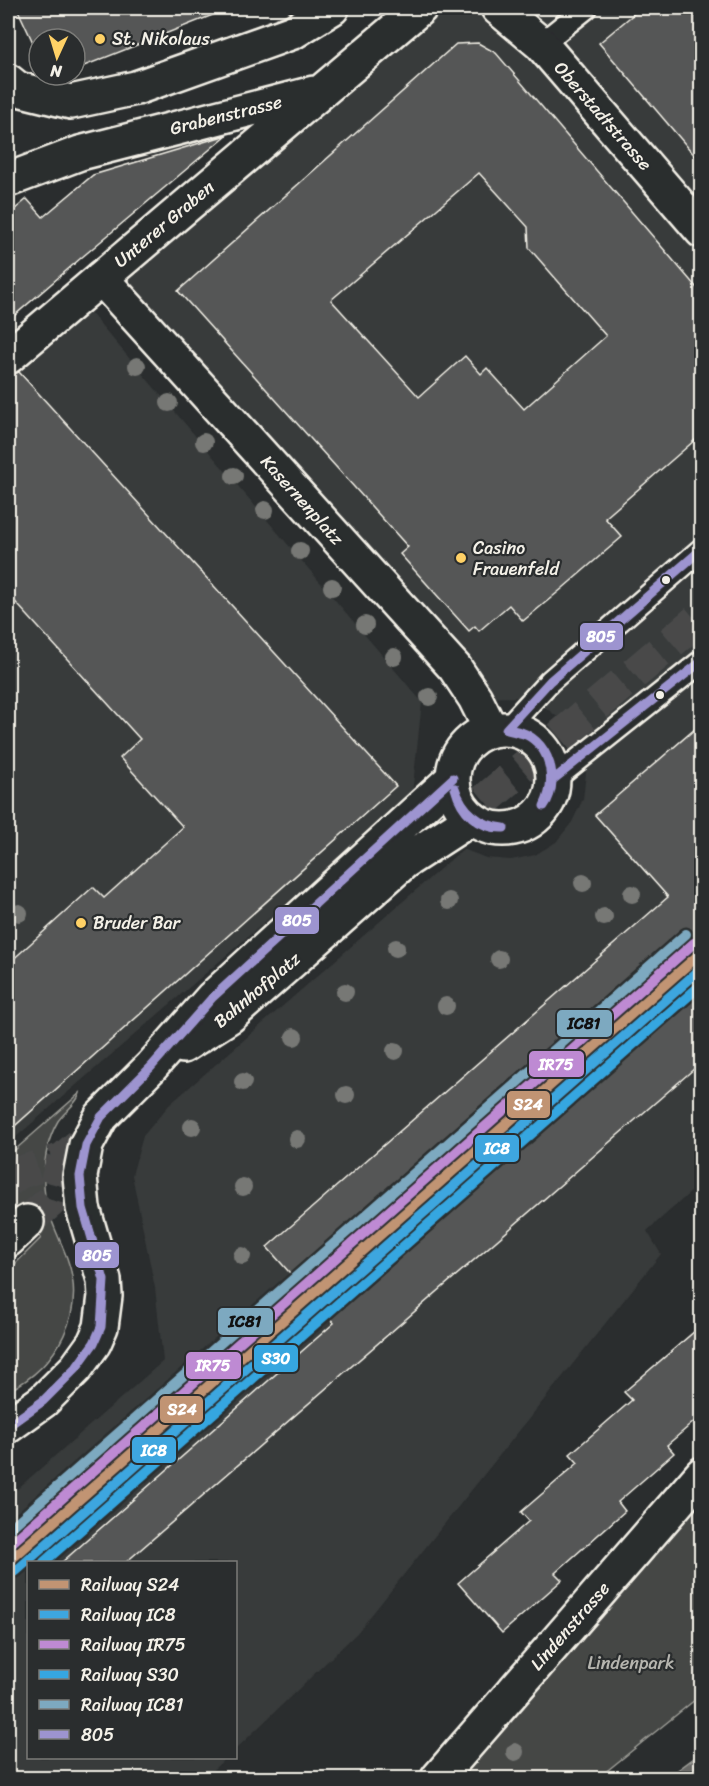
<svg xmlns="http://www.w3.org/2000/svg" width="709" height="1786" font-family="Sriracha,sans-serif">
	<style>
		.built { fill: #373a3a }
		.green { fill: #444645; stroke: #9c9c96; stroke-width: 1.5 }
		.water { fill: #676866; stroke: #9f9f9a; stroke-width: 1.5 }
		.building { fill: #555756; stroke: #f4f1e8; stroke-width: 1.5; fill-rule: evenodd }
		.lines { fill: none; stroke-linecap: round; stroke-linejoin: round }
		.primary-tunnel { stroke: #484a4a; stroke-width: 33; stroke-dasharray: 33 16; stroke-linecap: butt }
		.service-casing { stroke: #f4f1e8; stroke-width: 26 }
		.minor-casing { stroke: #f4f1e8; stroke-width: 38 }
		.primary-casing { stroke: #f4f1e8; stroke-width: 38 }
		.service { stroke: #2a2d2e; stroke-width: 21 }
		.minor { stroke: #2a2d2e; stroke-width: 33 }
		.primary { stroke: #2a2d2e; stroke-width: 33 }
		.bus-1-casing { stroke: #2a2d2e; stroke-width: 14 }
		.bus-1 { stroke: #9d94d0; stroke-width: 9 }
		.rail-1-casing { stroke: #2a2d2e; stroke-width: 15 }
		.rail-2-casing { stroke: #2a2d2e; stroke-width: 15 }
		.rail-3-casing { stroke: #2a2d2e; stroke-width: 15 }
		.rail-4-casing { stroke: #2a2d2e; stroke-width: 15 }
		.rail-5-casing { stroke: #2a2d2e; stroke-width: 15 }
		.rail-1 { stroke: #c19473; stroke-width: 10 }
		.rail-2 { stroke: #3ea6df; stroke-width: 10 }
		.rail-3 { stroke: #be8ad3; stroke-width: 10 }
		.rail-4 { stroke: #36a6e0; stroke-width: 10 }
		.rail-5 { stroke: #7da9c0; stroke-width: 10 }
		.tree { fill: #777875 }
		.poi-dot { fill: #ffd166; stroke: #2a2d2e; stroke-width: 2 }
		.bus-dot { fill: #f4f1e8; stroke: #2a2d2e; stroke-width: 2 }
		.labels { text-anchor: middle; stroke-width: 4.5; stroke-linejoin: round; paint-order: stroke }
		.poi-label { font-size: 18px; fill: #f4f1e8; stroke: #2a2d2e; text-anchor: start }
		.street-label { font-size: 18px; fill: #f4f1e8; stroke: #2a2d2e }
		.park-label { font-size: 18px; fill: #b6b5af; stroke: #2a2d2e }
		.line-badge { stroke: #2a2d2e; stroke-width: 2 }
		.badge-label { font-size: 16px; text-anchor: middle; font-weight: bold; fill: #fff }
		.pale-badge-label { font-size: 16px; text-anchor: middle; font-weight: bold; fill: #111 }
	</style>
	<rect width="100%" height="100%" fill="#2a2d2e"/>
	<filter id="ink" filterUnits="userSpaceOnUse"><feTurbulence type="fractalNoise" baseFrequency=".0167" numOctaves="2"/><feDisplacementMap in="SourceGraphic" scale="12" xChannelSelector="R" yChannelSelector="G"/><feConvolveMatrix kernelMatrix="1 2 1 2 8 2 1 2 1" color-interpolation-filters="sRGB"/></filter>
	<g filter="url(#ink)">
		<path class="built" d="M420,8h281v1175l-54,48 14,23 -304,379 -121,116v-187h-208v196h198l-22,20h-196v-281l155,-136 -8,-73 -23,-113 11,-39 26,-31 294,-256 23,9 25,2 24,-5 21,-13 16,-20 11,-23 3,-26 -6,-26 -14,-23 -20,-16 -24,-11 -47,1 -374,-420z
			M84,305l338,397 -10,93 -404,349v-772z"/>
		<path class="green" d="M80,1093c-2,10 -16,19 -22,28 -10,17 -14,39 -14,58 -1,30 13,52 23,79 20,54 -9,108 -59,133v-120l33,-33 -33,-38v-44z
			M701,1474v221l-103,83h-160z"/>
		<path class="water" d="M701,1753v25h-34z"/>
		<path class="building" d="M17,8h211v1l-149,59 -4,-2v-27h-36v11l-3,-1z
			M641,8h61v156l-103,-121z
			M478,43l18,10 206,241v140l-97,84 17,19 -59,51 -40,33 -14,-16 -30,26 -4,-5 -6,5 -69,-77 8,-7 -230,-256 278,-247zM479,173l49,54 1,21 77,88 -82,73 -37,-41 -6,6 -16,-18 -46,41 -88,-97z
			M227,135l-146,123 -73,63v-106l19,-16 16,18 50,-42z
			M19,372l377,414 -388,346v-168l85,-77 11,11 79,-71 -63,-69 20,-19 -132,-145v-219z
			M702,723v339l-577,501h-64l273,-240 -67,-76 401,-350 -73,-82z
			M702,1325v90l-35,30 7,8 -56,49 7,9 -70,62 7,7 -60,53 -44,-50 71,-62 -8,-9 57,-49 -8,-9 62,-54 -8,-8z"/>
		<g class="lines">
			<path class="primary-tunnel" d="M447,832l255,-216
				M8,1181l10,-8 45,-14 38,-33
				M27,1222l24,-21 12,-42"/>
			<defs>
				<path id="service" d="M541,44l45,-36
					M506,729l44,-48 152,-132
					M554,779l148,-118"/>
				<path id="minor" d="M498,8l43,36 161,187
					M8,81l10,8 53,13 65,-14 157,-56 39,-24
					M8,180l72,-27 234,-60
					M101,278l354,390 20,30 16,32
					M8,357l412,-349
					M453 779a50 50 0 1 1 100 0a50 50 0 1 1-100 0Z
					M183,1046l47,-30 174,-154 68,-44
					M8,1426l35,-25 33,-33 18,-25 7,-16 4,-31 -1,-16 -21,-72 -3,-32 6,-31 15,-28 50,-50 61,-69 241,-220
					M438,1778l264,-304"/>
				<path id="primary" d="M8,1240l19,-18"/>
			</defs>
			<use href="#service" class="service-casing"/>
			<use href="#minor" class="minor-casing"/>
			<use href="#primary" class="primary-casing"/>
			<use href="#service" class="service"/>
			<use href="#minor" class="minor"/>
			<use href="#primary" class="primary"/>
			<defs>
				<path id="bus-1" d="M506,729l44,-48 152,-132
					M507,730c7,2 17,3 23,7 23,15 25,47 14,69
					M507,730c38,-1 57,47 37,76
					M554,779l148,-118
					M455,788c7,22 24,38 49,40
					M455,788c6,23 23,41 49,40
					M8,1426l35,-25 33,-33 18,-25 7,-16 3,-47 -21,-72 -3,-32 6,-31 15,-28 50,-50 61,-69 241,-220"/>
			</defs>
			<use href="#bus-1" class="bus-1-casing"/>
			<use href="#bus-1" class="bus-1"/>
			<defs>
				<path id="rail-1" d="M8,1562l694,-610"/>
				<path id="rail-2" d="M16,1571l686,-603"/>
				<path id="rail-3" d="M8,1546l686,-603"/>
				<path id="rail-4" d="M44,1562l658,-578"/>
				<path id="rail-5" d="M8,1530l678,-596"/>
			</defs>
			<use href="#rail-1" class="rail-1-casing"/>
			<use href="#rail-2" class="rail-2-casing"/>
			<use href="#rail-3" class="rail-3-casing"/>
			<use href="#rail-4" class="rail-4-casing"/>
			<use href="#rail-5" class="rail-5-casing"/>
			<use href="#rail-1" class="rail-1"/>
			<use href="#rail-2" class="rail-2"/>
			<use href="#rail-3" class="rail-3"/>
			<use href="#rail-4" class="rail-4"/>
			<use href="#rail-5" class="rail-5"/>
		</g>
		<g class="tree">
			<circle cx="137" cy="366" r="9"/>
			<circle cx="169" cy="403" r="9"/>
			<circle cx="204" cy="442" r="9"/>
			<circle cx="234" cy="476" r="9"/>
			<circle cx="265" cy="510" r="9"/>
			<circle cx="300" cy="551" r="9"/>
			<circle cx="332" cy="587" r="9"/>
			<circle cx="365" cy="625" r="9"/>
			<circle cx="394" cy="657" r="9"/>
			<circle cx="429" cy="697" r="9"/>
			<circle cx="583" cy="883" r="9"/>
			<circle cx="632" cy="894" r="9"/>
			<circle cx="449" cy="901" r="9"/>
			<circle cx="19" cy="913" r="9"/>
			<circle cx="604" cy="917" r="9"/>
			<circle cx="396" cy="948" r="9"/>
			<circle cx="499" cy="959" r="9"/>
			<circle cx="345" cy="992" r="9"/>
			<circle cx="446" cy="1006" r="9"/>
			<circle cx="294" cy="1037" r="9"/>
			<circle cx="395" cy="1051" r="9"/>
			<circle cx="243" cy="1082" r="9"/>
			<circle cx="346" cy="1095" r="9"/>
			<circle cx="192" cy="1127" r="9"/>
			<circle cx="297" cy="1139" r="9"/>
			<circle cx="243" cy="1187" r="9"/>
			<circle cx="242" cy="1256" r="9"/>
			<circle cx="515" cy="1752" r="9"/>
		</g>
	</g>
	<g class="poi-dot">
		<circle cx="100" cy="39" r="6"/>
		<circle cx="461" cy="558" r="6"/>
		<circle cx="81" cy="923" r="6"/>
	</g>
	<g class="bus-dot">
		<circle cx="666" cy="580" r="5"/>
		<circle cx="660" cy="695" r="5"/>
	</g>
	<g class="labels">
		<g class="poi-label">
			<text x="112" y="45">St. Nikolaus</text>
			<text x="473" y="554">Casino<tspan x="473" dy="21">Frauenfeld</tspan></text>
			<text x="93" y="929">Bruder Bar</text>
		</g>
		<g class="street-label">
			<text transform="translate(226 115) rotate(-14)" y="6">Grabenstrasse</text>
			<text transform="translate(603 116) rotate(49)" y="6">Oberstadtstrasse</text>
			<text transform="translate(164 224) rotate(-40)" y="6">Unterer Graben</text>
			<text transform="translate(302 500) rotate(48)" y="6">Kasernenplatz</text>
			<text transform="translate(257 990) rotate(-40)" y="6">Bahnhofplatz</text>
			<text transform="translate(570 1626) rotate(-49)" y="6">Lindenstrasse</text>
		</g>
		<g class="park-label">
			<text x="631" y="1669">Lindenpark</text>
		</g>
	</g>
	<g class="line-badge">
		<rect x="579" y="622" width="45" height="29" rx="6" fill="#9d94d0"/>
		<rect x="274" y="906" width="46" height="29" rx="6" fill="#9d94d0"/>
		<rect x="556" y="1009" width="57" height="29" rx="6" fill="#7da9c0"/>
		<rect x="528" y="1050" width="57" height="28" rx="6" fill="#be8ad3"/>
		<rect x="506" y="1090" width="45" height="29" rx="6" fill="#c19473"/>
		<rect x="474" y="1134" width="46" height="29" rx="6" fill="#3ea6df"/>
		<rect x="74" y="1241" width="46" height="28" rx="6" fill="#9d94d0"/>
		<rect x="217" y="1307" width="57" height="29" rx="6" fill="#7da9c0"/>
		<rect x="253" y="1344" width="46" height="29" rx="6" fill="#36a6e0"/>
		<rect x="185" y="1351" width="57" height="29" rx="6" fill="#be8ad3"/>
		<rect x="159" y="1395" width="45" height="29" rx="6" fill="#c19473"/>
		<rect x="131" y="1436" width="46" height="28" rx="6" fill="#3ea6df"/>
	</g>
	<g class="badge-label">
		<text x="601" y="642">805</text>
		<text x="297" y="926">805</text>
		<text x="556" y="1070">IR75</text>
		<text x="528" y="1110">S24</text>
		<text x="497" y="1154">IC8</text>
		<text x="97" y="1261">805</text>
		<text x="276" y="1364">S30</text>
		<text x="213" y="1371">IR75</text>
		<text x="182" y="1415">S24</text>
		<text x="154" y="1456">IC8</text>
	</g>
	<g class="pale-badge-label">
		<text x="584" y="1029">IC81</text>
		<text x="245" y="1327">IC81</text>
	</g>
	<rect width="709" height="1786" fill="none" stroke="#2a2d2e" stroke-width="30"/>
	<rect x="15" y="15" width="679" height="1756" fill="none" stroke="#f4f1e8" stroke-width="2" filter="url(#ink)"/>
	<rect x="27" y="1561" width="210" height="198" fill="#2a2d2e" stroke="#7b7b78" stroke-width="1.5"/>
	<rect x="39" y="1580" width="30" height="9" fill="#c19473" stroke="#7b7b78" stroke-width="1.5"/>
	<text x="81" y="1591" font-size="18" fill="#f4f1e8">Railway S24</text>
	<rect x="39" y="1610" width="30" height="9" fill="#3ea6df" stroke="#7b7b78" stroke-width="1.5"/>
	<text x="81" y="1621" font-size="18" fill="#f4f1e8">Railway IC8</text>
	<rect x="39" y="1640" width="30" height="9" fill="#be8ad3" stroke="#7b7b78" stroke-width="1.5"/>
	<text x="81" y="1651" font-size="18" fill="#f4f1e8">Railway IR75</text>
	<rect x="39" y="1670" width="30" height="9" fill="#36a6e0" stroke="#7b7b78" stroke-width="1.5"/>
	<text x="81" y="1681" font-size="18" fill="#f4f1e8">Railway S30</text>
	<rect x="39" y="1700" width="30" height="9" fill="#7da9c0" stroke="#7b7b78" stroke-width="1.5"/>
	<text x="81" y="1711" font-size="18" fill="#f4f1e8">Railway IC81</text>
	<rect x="39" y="1730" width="30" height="9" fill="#9d94d0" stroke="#7b7b78" stroke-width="1.5"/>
	<text x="81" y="1741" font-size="18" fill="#f4f1e8">805</text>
	<g transform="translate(57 57) rotate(184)"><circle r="28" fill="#2a2d2e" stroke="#7b7b78" stroke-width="1.5"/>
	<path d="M0-4.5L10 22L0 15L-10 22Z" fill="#ffd166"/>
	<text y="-9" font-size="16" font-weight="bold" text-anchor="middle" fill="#f4f1e8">N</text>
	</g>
</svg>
